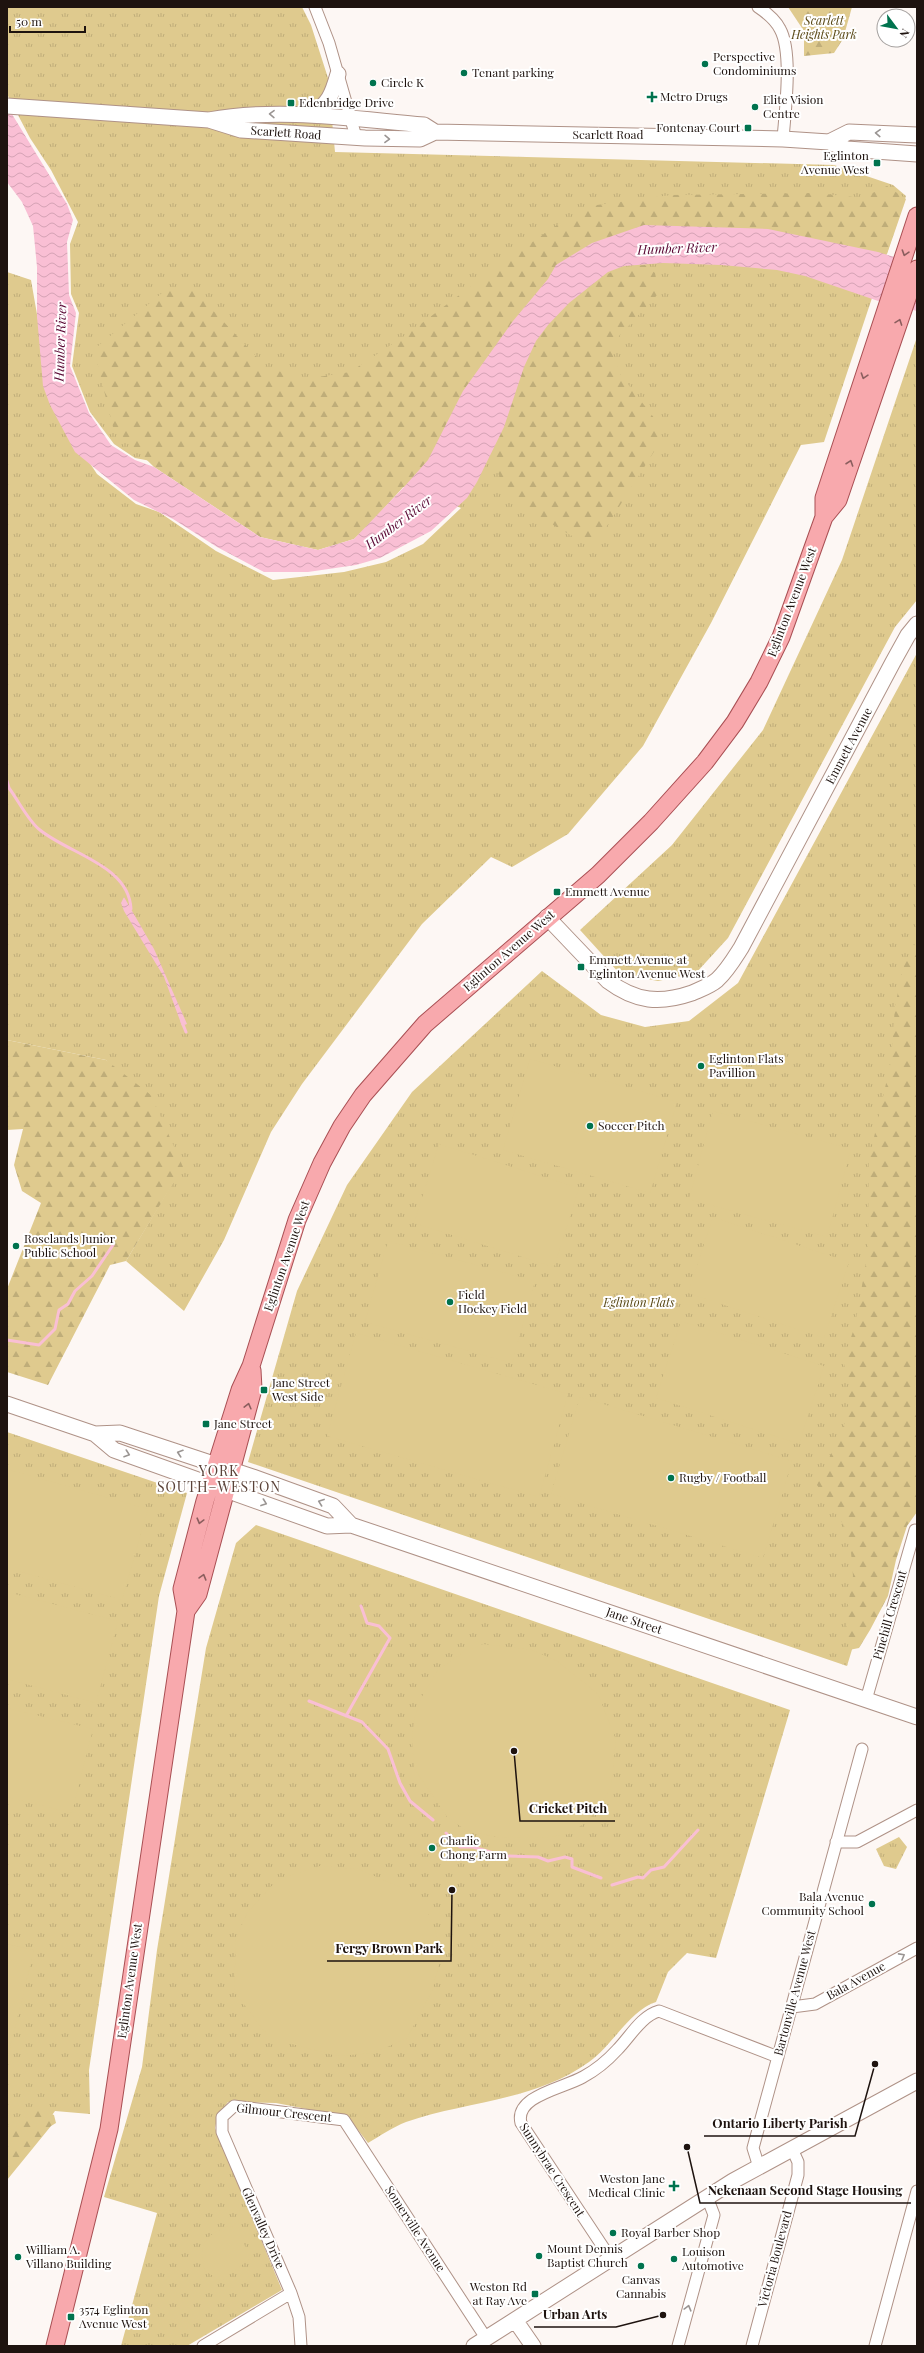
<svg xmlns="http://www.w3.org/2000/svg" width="924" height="2353" font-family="'Playfair Display',serif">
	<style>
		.grass { fill: url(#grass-tufts) }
		.forest { fill: url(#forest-firs) }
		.pitch { fill: #dfca8e }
		.water { fill: url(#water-waves) }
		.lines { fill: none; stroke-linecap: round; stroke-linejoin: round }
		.stream { stroke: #f9bfd4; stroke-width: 3 }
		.street-casing { stroke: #af9287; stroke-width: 13 }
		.secondary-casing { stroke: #af9287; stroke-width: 17 }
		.primary-casing { stroke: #a94f53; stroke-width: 19 }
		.street { stroke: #fff; stroke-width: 11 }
		.secondary { stroke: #fff; stroke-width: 15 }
		.primary { stroke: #f8a9ad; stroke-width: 17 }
		.oneway { stroke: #9a9593 }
		.oneway2 { stroke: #8b5e5e }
		.poi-dot { fill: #00734e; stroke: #fff; stroke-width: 1.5 }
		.labels { text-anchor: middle; stroke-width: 4; stroke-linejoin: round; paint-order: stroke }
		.park-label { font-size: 12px; font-style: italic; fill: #594815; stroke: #fff }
		.poi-label { font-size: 12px; fill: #1e130f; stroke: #fff; text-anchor: start }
		.street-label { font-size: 12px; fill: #1e130f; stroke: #fff }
		.water-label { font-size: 13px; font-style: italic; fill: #590733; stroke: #fff }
		.quarter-label { font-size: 14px; letter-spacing: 1px; fill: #5a4238; stroke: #fff }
		.leader { fill: none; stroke: #1e130f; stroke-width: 1.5 }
		.callout-dot { fill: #1e130f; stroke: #fff; stroke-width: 1.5 }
		.callout-label { font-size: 13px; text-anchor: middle; font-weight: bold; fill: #1e130f; stroke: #fff; stroke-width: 4; stroke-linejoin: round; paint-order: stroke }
	</style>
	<defs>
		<pattern id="grass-tufts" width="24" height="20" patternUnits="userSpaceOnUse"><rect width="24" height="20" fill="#dfca8e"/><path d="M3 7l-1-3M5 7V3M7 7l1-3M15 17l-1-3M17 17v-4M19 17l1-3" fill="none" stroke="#bfad79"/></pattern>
		<pattern id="forest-firs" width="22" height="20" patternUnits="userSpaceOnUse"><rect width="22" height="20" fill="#dfca8e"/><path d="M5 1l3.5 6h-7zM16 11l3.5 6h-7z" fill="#bfad79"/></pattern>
		<pattern id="water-waves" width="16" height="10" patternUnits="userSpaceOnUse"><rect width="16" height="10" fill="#f9bfd4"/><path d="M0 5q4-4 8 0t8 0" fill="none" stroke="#d5a3b5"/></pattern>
	</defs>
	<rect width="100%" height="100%" fill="#fdf7f4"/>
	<path class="grass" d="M7,7h295l9,18 17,53 7,74 499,13 59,20 13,11 -82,246 -23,3 -90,178 -68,123 -75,88 -56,33 -21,-10 -69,67 -120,160 -31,48 -47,108 -40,71 -58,-50 56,-94 -76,-107 -99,-20v-768l24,8 11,63 28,90 27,41 39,30 23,8 57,39 57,29 71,-8 42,-10 37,-18 38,-36 -48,-20 -257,-26 -21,-4 -21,-14 -24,-32 -18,-46 7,-53 -8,-19 -1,-50 8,-22 -27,-52 -21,-32 -23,-44z
		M917,337v263l-22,27 -167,311 -32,35 -38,8 -38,-7 -40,-44 92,-85 91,-115 79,-170z
		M917,653v783l-70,230 -599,-204 49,-171 50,-106 65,-93 130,-121 59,44 44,12 44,-6 49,-38z
		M7,1432l180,61 -28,103 -70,474 1,44 -35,-3 -48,67z
		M256,1525l534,185 -74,248 -29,-5 -19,19 -12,30c-26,8 -44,44 -67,60 -54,39 -123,39 -183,60 -13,5 -26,14 -38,21l-20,-26 -72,-14 -48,-1 -10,13 -3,13 67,162 -95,56h-66l36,-133 -53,-16 38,-130 15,-117 49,-302 30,-105z
		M899,1837l8,10 -11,22 -12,-3 -8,-17z"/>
	<path class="forest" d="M788,7h64l-9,32 -9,14 -30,3v-25z
		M887,186l19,13 -19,55 -119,-25 -212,36 -8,14 -35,42 -50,70 -35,69 -62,68 -12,11 -36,11 -58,-13 -106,-70 -41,-40 -16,-65 1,-16 70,-58 23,-1 75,80 39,12 45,-7 56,-37 104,-78 47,-32 40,-20 74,-10 145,-2 46,5z
		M645,265l10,8 4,20 -40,43 -6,19 7,19 38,49 4,16 -62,98 -16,6 -68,-40 -13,-16 -11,-32c16,-37 23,-80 45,-114 11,-19 28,-35 46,-49 24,-19 31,-25 62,-27z
		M917,940v572l-10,14 -11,34 -8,36 -18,34 -11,18 -10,2 -3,-34 7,-40 -2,-24 -8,-28 -26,-39 31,-69 1,-35 -6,-21 12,-34 13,-75 1,-91 22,-99 4,-55 9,-41z
		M7,1040l99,20 45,35 32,72 -57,94 -16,4 -62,120 -41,-13v-83l34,-86 -19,-12 -8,-26 9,-36 -16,1z
		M33,2106l21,9 2,8 -5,3 -44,54v-54z"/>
	<path class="pitch" d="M530,1059l147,43 -27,91 -147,-43z
		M713,1111l138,38 -24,88 -138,-38z
		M439,1144l140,44 -25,79 -140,-44z
		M713,1217l136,45 -25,76 -136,-45z
		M388,1241l147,40 -23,82 -147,-41z
		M681,1321l143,45 -25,78 -143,-46z
		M356,1333l212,61 -29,103 -212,-61z
		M580,1397l212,64 -29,97 -212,-64z
		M10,1470l138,39 -26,91 -115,-32v-88z
		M7,1592l111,29 -22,82 -89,-24z
		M483,1644l49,6 25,11 41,33 18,46 -5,46 -11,21 -14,15 -17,12 -20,3 -48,1 -34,-7 -20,-14 -33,-49 -2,-28 2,-20 7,-22 17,-28 25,-18z
		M7,1708l86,21 -21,84 -65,-16z
		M320,1866l38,3 44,19 29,29 11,36 -10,38 -25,47 -33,15 -37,3 -49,-13 -24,-12 -30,-40 2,-52 11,-26 31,-34z
		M7,1944l27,6 -27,110z
		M229,2226l7,2 15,30 -30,23 -16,-10c-8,-25 0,-37 24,-45z"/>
	<path class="water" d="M7,106l60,98 6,16 -6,22 2,53 7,18 -6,53 19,47 22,32 24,15 19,7 106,70 58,13 36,-11 50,-52 24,-27 35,-69 50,-70 35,-42 8,-14 36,-22 52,-18 124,4 110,23 39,12v47l-33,-8 -79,-27 -28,-6 -56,-5 -58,-2 -39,3 -16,6 -39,31 -21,22 -12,16 -12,26 -20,60 -27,55 -10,16 -36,33 -51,27 -24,7 -48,7h-44l-47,-25 -44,-28 -39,-19 -59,-48 -25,-47 -7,-19 -6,-70v-49l-4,-41 -11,-24 -15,-20z
		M124,897l30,52 33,75 -5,2 -18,-49 -40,-66 -3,-8z"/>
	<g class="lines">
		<path class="stream" d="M7,781l2,7c9,12 20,34 31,42 29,24 89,35 91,79
			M182,1022l4,10
			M7,1340l32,5 16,-16 4,-19 9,-6 7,-13 17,-15 21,-31
			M309,1701l53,21 26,27 12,34 10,18 23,19
			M346,1716l44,-78 -11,-12 -12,-3 -6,-17
			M446,1833l14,14h13l31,9 34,1 10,4 17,-4 7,2v8l29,11
			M612,1885l26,-8 5,1 8,-8 13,-3 34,-37"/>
		<defs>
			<path id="street" d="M315,7l14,36 27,94
				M758,7c9,6 17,12 22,22 13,23 5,83 3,110
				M866,1700l49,-170
				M836,1842h21l60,-32
				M792,2007l23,-3 102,-56
				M759,2167l-6,-19 109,-399
				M611,2259l-90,-136c-7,-27 43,-35 62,-46 13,-7 24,-16 34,-27 13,-13 24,-34 42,-39l119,46
				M203,2346l88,-53
				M301,2346l-2,-29 -8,-24 -69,-161v-15l12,-11 110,14 142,218
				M678,2346l36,-131 -7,-18
				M752,2346l46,-171v-13l-6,-13
				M875,2346l42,-155"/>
			<path id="secondary" d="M7,106l202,14c71,-13 144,-1 215,5l11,7
				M311,115c18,-12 21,-20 27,-41
				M209,120l32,10 124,8 55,1 15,-7 348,7 46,3 18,7 70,5
				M829,142l20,-10 68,3
				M547,917l61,64c28,21 52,23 84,12 9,-4 18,-7 25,-13 10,-9 17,-21 24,-32l152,-286 15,-27 9,-11
				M7,1404l88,30 25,-1 133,44 80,29 18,19
				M95,1434l19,16 213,76 24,-1 566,192
				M515,2320l18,26
				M474,2346l259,-165 184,-100"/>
			<path id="primary" d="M824,517v-19l93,-282
				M186,1611l12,-17 55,-205 -1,-19
				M55,2346l54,-217 77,-518 -4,-22 23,-88 35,-111 11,-24 46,-146 25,-57 20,-37 21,-31 62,-71 173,-149 53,-53 54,-60 30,-40 24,-40 22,-45 43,-120 14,-17 79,-231"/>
		</defs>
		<use href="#street" class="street-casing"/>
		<use href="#secondary" class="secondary-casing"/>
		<use href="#primary" class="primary-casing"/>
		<use href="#street" class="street"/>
		<use href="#secondary" class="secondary"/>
		<use href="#primary" class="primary"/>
	</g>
	<defs><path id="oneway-chevron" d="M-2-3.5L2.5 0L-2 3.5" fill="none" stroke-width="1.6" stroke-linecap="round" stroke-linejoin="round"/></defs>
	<g class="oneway">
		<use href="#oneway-chevron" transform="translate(272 114) rotate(-179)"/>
		<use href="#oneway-chevron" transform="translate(878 133) rotate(-177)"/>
		<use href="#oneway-chevron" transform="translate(387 139) rotate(1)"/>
		<use href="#oneway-chevron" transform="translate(180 1453) rotate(-162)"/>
		<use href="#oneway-chevron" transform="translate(127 1454) rotate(19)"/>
		<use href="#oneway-chevron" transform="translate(321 1502) rotate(-160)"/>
		<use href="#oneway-chevron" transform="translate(264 1503) rotate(20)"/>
		<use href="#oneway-chevron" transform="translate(902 1956) rotate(-29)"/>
		<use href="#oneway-chevron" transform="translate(688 2308) rotate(-75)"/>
	</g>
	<g class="oneway2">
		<use href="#oneway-chevron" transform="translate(905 253) rotate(108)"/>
		<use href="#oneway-chevron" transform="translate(899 322) rotate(-70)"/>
		<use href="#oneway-chevron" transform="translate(864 376) rotate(108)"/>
		<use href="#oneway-chevron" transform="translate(850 463) rotate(-71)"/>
		<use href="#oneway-chevron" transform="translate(248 1406) rotate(-76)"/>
		<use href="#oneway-chevron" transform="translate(200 1521) rotate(105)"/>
		<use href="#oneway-chevron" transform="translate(203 1577) rotate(-74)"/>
	</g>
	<g class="poi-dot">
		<circle cx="705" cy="64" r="4"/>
		<circle cx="464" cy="73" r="4"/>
		<circle cx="373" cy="83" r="4"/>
		<path d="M650 91h4v4h4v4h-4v4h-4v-4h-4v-4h4z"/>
		<rect x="287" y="99" width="8" height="8" rx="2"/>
		<circle cx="755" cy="107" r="4"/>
		<rect x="744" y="124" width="8" height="8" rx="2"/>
		<rect x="873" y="159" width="8" height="8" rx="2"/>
		<rect x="553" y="888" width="8" height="8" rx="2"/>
		<rect x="577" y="963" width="8" height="8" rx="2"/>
		<circle cx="701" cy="1066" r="4"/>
		<circle cx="590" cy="1126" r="4"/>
		<circle cx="16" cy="1246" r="4"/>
		<circle cx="450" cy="1302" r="4"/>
		<rect x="260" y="1386" width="8" height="8" rx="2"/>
		<rect x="202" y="1420" width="8" height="8" rx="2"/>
		<circle cx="671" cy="1478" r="4"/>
		<circle cx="432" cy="1848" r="4"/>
		<circle cx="872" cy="1904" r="4"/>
		<path d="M672 2180h4v4h4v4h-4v4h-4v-4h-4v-4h4z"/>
		<circle cx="613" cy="2233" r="4"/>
		<circle cx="539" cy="2256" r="4"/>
		<circle cx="18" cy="2257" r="4"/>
		<circle cx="674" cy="2259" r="4"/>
		<circle cx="641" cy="2266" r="4"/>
		<rect x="531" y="2290" width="8" height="8" rx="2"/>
		<rect x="67" y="2313" width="8" height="8" rx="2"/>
	</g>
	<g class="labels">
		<g class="park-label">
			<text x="824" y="25">Scarlett<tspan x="824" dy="14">Heights Park</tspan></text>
			<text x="639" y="1307">Eglinton Flats</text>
		</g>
		<g class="poi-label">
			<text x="713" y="61">Perspective<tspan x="713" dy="14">Condominiums</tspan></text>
			<text x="472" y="77">Tenant parking</text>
			<text x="381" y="87">Circle K</text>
			<text x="660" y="101">Metro Drugs</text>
			<text x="763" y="104">Elite Vision<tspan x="763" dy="14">Centre</tspan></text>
			<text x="299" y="107">Edenbridge Drive</text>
			<text x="740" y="132" text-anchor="end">Fontenay Court</text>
			<text x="869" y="160" text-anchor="end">Eglinton<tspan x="869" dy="14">Avenue West</tspan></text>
			<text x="565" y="896">Emmett Avenue</text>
			<text x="589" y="964">Emmett Avenue at<tspan x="589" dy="14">Eglinton Avenue West</tspan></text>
			<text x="709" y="1063">Eglinton Flats<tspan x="709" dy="14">Pavillion</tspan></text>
			<text x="598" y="1130">Soccer Pitch</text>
			<text x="24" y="1243">Roselands Junior<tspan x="24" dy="14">Public School</tspan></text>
			<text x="458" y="1299">Field<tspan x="458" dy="14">Hockey Field</tspan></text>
			<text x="272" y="1387">Jane Street<tspan x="272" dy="14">West Side</tspan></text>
			<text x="214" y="1428">Jane Street</text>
			<text x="679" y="1482">Rugby / Football</text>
			<text x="440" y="1845">Charlie<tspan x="440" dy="14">Chong Farm</tspan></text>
			<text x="864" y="1901" text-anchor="end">Bala Avenue<tspan x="864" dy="14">Community School</tspan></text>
			<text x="665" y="2183" text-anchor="end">Weston Jane<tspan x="665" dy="14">Medical Clinic</tspan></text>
			<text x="621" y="2237">Royal Barber Shop</text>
			<text x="547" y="2253">Mount Dennis<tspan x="547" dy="14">Baptist Church</tspan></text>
			<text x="26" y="2254">William A.<tspan x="26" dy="14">Villano Building</tspan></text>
			<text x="682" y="2256">Louison<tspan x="682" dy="14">Automotive</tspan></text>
			<text x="641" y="2284" text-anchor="middle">Canvas<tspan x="641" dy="14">Cannabis</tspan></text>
			<text x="527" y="2291" text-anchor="end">Weston Rd<tspan x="527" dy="14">at Ray Ave</tspan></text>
			<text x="79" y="2314">3574 Eglinton<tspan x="79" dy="14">Avenue West</tspan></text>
		</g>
		<g class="street-label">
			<text transform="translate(286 133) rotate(4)" y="4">Scarlett Road</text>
			<text x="608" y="139">Scarlett Road</text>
			<text transform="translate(792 602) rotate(-69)" y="4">Eglinton Avenue West</text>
			<text transform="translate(849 746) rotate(-62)" y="4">Emmett Avenue</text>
			<text transform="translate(509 951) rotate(-41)" y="4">Eglinton Avenue West</text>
			<text transform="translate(287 1256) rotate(-71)" y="4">Eglinton Avenue West</text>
			<text transform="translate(890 1615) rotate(-74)" y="4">Pinehill Crescent</text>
			<text transform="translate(634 1621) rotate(19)" y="4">Jane Street</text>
			<text transform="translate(130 1981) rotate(-82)" y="4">Eglinton Avenue West</text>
			<text transform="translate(856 1981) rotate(-29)" y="4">Bala Avenue</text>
			<text transform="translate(795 1993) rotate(-75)" y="4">Bartonville Avenue West</text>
			<text transform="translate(284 2113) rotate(6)" y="4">Gilmour Crescent</text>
			<text transform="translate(552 2170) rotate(57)" y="4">Sunnybrae Crescent</text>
			<text transform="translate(263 2228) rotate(66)" y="4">Glenvalley Drive</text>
			<text transform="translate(415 2229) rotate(57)" y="4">Somerville Avenue</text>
			<text transform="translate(775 2259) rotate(-75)" y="4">Victoria Boulevard</text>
		</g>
		<g class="water-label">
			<text transform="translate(677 248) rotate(-2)" y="5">Humber River</text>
			<text transform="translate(60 342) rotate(-88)" y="5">Humber River</text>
			<text transform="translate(398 522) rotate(-37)" y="5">Humber River</text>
		</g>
		<g class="quarter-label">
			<text x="219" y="1476">YORK<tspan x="219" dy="16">SOUTH–WESTON</tspan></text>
		</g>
	</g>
	<path class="leader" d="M514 1751L520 1821H615M452 1890L451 1961H327M875 2064L855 2136H704M687 2147L700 2203H911M663 2315L616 2327H534"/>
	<g class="callout-dot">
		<circle cx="514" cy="1751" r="4"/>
		<circle cx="452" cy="1890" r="4"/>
		<circle cx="875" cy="2064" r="4"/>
		<circle cx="687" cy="2147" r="4"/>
		<circle cx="663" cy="2315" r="4"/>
	</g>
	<g class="callout-label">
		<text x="568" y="1813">Cricket Pitch</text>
		<text x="389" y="1953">Fergy Brown Park</text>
		<text x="780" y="2128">Ontario Liberty Parish</text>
		<text x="805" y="2195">Nekenaan Second Stage Housing</text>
		<text x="575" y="2319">Urban Arts</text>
	</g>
	<rect width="924" height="2353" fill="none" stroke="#1e130f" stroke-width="16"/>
	<g transform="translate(896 28) rotate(122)"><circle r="19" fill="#ffffff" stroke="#a5a19f"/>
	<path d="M0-3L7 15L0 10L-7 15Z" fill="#00734e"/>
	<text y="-6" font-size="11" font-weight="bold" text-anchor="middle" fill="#1e130f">N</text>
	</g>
	<path d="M10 26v6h75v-6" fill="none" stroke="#1e130f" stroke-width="2"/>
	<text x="16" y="26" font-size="12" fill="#1e130f" stroke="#ffffff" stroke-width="3" paint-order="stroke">50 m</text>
</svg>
